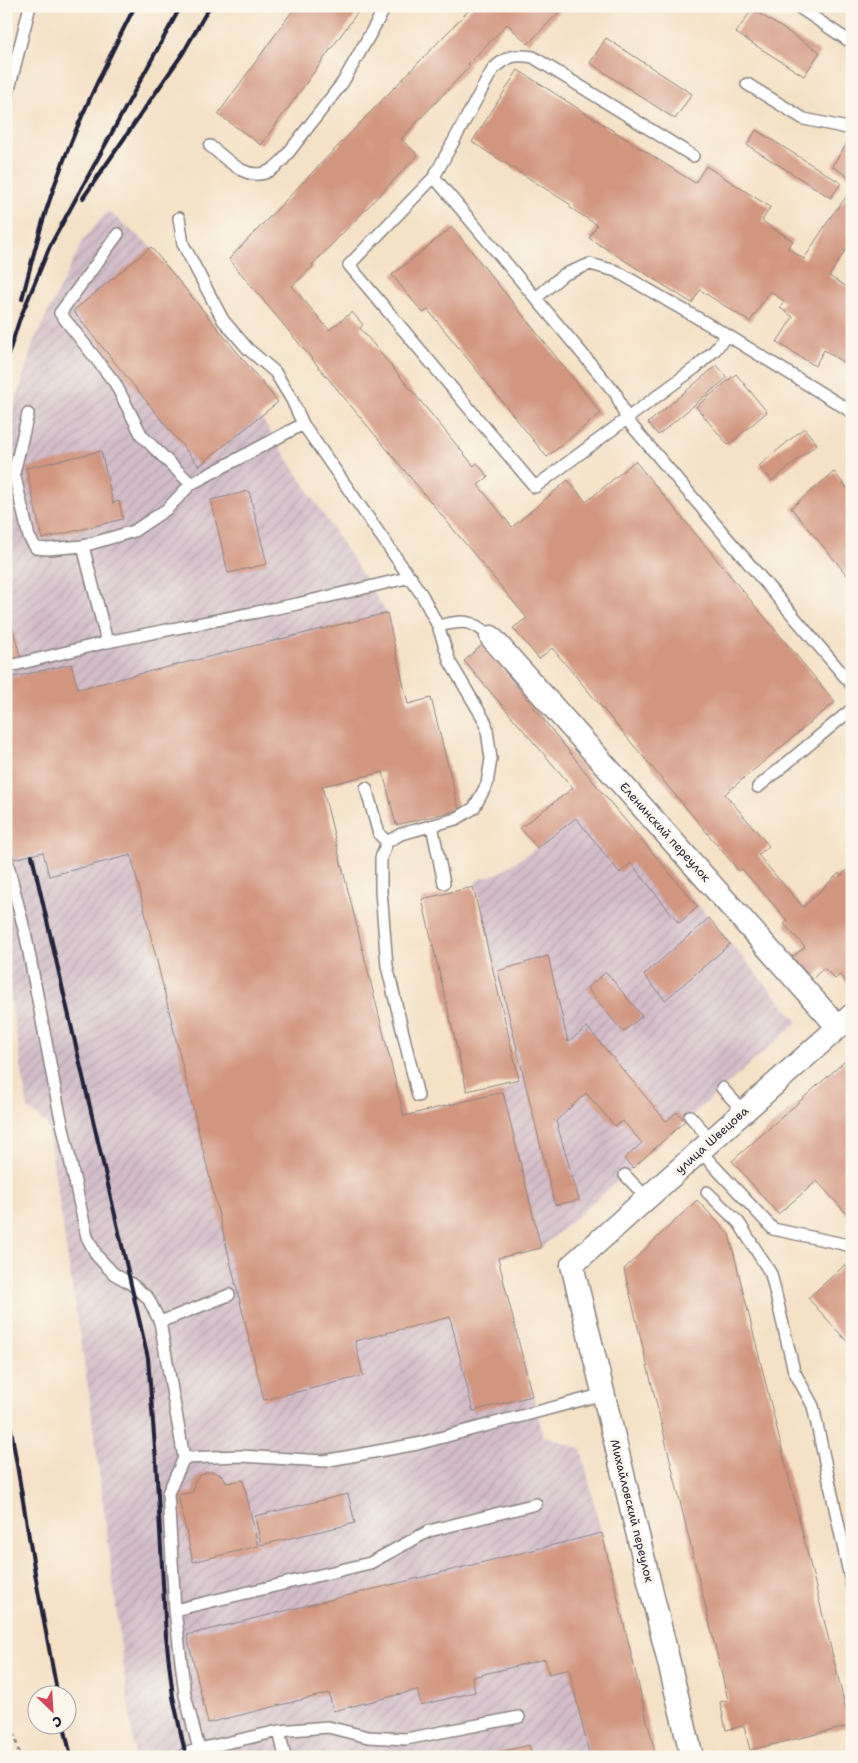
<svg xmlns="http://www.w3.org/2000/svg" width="858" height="1763" font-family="'Shantell Sans',sans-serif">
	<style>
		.industrial { fill: url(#industrial-furrows) }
		.building { fill: #d2957f }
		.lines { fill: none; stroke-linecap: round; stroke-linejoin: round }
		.service-casing { stroke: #8b8280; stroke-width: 14 }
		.minor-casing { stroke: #8b8280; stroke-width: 25 }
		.path { stroke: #8b8280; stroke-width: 3; stroke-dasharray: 4 4; stroke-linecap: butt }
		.service { stroke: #fff; stroke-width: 11 }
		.minor { stroke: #fff; stroke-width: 22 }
		.rail { stroke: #22223b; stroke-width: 4 }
		.labels { text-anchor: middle; stroke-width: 5; stroke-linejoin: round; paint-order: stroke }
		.street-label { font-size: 12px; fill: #22223b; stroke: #fbf7ec }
	</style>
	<defs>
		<pattern id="industrial-furrows" width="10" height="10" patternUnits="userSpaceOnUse" patternTransform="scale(1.25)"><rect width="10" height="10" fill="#d2bdc8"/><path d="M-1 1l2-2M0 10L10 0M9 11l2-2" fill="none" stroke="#b4a2ad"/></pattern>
	</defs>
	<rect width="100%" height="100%" fill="#fbf7ec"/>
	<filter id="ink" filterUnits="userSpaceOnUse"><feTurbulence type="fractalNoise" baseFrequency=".02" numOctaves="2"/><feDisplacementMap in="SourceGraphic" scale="10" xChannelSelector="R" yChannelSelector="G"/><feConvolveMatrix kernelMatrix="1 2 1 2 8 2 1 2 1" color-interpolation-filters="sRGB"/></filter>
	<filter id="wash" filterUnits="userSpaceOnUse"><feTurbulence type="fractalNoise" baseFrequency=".0096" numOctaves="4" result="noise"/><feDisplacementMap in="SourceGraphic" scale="20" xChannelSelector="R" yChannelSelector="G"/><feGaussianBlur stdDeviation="1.12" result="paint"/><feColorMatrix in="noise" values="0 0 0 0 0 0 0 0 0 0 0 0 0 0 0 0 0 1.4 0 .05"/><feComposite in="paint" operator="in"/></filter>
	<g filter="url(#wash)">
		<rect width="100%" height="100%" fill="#f4e1c6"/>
		<path class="industrial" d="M108,211l43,36 127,155 -18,14 127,197 21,90 23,-5 28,112 -63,15 -13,-53 -61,15 82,328 99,-23 18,-11 -46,-200 26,-9 35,-24 -16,-20 53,-40 -109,-127 19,-17 121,151 194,227 -257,226 -43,11 45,176 38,14 75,308h-521l-45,-356 -43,-277 -19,-15 -22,-139v-534l27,-93 51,-104z"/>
		<g id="blocks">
			<path class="building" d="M296,6h60l4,3 -99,136 -43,-31z
				M473,6h92l-37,38 -21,-20 -39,40 2,2 -69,73 17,16 -106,110 1,2 -21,19 37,44 23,-18 11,13 -3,3 114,138 3,-3 11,14 -10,8 34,42 56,-47 18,22 49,-41 200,241 -110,92 44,52 -11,9 45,52 36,-34 2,3 11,-10v123l-12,-14 -5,4 -11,-11 -12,11 -20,-22 13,-10 -21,-23 4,-3 -46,-52 -3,2 -187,-223 -13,11 -26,-31 14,-10 -298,-359z
				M752,9l68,43 -16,24 -68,-43z
				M606,38l86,56 -17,25 -85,-56z
				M518,70l177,113 11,-17 64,41 -8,14 31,20 -5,7 16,11 28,-44 20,-25v50l-23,36 23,14v78l-28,-18 -9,16 -38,-24 16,-25 -13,-9 4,-7 -14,-10 -20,31 -50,-32 -8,13 -103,-65 8,-13 -28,-18 2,-2 -99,-63z
				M756,130l85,53 -10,15 -84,-53z
				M852,136v43l-20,-13z
				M452,227l149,186 -54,44 -119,-147 -5,3 -31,-38z
				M151,247l127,155 -79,64 -126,-155z
				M717,365l10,13 -69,57 -10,-12z
				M736,374l31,38 -39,33 -32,-38z
				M804,428l13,16 -45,37 -13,-15z
				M101,451l12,52 6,-2 4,18 -81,20 -16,-71z
				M834,472l18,22v87l-61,-73z
				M249,491l18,73 -39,9 -17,-73z
				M6,605l15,54 -15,3z
				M387,613l21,91 23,-6 28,112 -63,15 -13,-53 -61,14 82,330 99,-24 38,156 -43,10 34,138 -59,15 -23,-94 -95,24 8,35 -99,24 -133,-545 -82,21 -6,-24 -29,7 -8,-30v-150l65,-15 7,25z
				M483,644l121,151 94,112 -19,16 -48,-60 -11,10 -44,-55 -39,30 -17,-20 53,-40 -109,-127z
				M473,887l46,192 -52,12 -45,-192z
				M709,918l21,26 -65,56 -21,-25z
				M548,956l20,86 19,-15 79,94 11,-9 8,9 -52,47 -9,-9 18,-16 -19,-22 -8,5 -29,-33 -30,28 23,79 -24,5 -57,-234z
				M606,972l36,44 -19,16 -36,-44z
				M852,1055v165l-35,-39 -39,33 -46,-53z
				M697,1200l32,34 121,492 -100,24 -6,-24 -18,4 -6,-28 8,-2 -104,-431z
				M845,1265l7,7v75l-44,-49z
				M207,1472h8l8,4 4,7 16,-3 15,66 -65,16 -15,-67 15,-3 1,-9 5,-7z
				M348,1494l7,29 -94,22 -6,-29z
				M602,1533l54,224h-66l-21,-88 -20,5 -4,-15 -73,18 3,15 -54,13 -4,-15 -84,21 -4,-18 -121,30 -21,-88z
				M529,1745l3,12h-47v-1z"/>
		</g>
	</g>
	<g filter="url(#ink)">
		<use href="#blocks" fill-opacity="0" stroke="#8b8280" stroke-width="1"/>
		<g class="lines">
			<defs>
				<path id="service" d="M797,6l55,37
					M747,84l57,35 48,10
					M6,101l24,-95
					M210,146c16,12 37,37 59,25 5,-2 9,-7 13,-10l61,-79 43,-76
					M693,156l-160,-99c-19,-3 -26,-1 -40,12l-59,108 -85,88 186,222 160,-119 20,-18 12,-15
					M434,177l182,217 11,26 225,265
					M179,218l4,26 40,76 25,29 27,23 17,28 11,24 119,171 16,31 12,36 36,61 5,36 -4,25 -13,24 -18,11 -55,15 -14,8 -6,16v33l6,75 31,130
					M118,234l-58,79 55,70 27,53 49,48
					M536,298l27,-23 27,-11 26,7 111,64 125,77
					M28,414l-14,59 15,64 7,11 12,1 35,-3 51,-15 33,-22 24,-25 112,-60
					M83,546l24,96
					M438,626c26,-6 33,-7 53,11
					M6,667l101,-25 190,-38 114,-27
					M758,787l94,-78
					M366,788l13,46 8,8
					M432,826l12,57
					M6,857l20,80 32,168 29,132 10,19 17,18 16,9 18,15 12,24 24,136 -16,35 7,117 10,85 14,54
					M722,1088l22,24
					M690,1116l22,25
					M700,1151l73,78 75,16 4,4
					M625,1175l22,23
					M707,1192l32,31 32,51 23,97 19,35 39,181
					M160,1322l69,-27
					M184,1458l57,-2 83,5 93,-17 187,-50
					M175,1610l195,-47 59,-32 107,-27
					M279,1731l6,26
					M183,1757l2,-3 14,-5 80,-18 49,-4 40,10 38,2 113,-22"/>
				<path id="minor" d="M491,637l347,390
					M692,1757l-120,-492 280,-250"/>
			</defs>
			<use href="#service" class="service-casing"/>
			<use href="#minor" class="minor-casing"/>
			<path class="path" d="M6,1702l14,55"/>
			<use href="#service" class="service"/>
			<use href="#minor" class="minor"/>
			<path class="rail" d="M83,198l100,-145 27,-47
				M22,299c8,-30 15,-61 25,-91 22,-70 55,-137 88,-202
				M6,362l13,-41 31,-75 131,-240
				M32,856l116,502 8,103 10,175 7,61 13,60
				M6,1399l31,186 21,111
				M64,1726l7,31"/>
		</g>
	</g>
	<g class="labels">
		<g class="street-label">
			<text transform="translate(665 832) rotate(48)" y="4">Еленинский переулок</text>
			<text transform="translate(712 1140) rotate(-42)" y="4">улица Швецова</text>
			<text transform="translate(632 1511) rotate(76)" y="4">Михайловский переулок</text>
		</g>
	</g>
	<rect width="858" height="1763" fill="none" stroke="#fbf7ec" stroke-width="25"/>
	<g transform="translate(52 1710) rotate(155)"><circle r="24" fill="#fbf7ec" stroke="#a4a2a5"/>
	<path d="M0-4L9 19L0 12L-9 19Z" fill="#d1495b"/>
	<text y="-8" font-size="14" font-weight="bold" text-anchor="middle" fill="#22223b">С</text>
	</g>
</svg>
